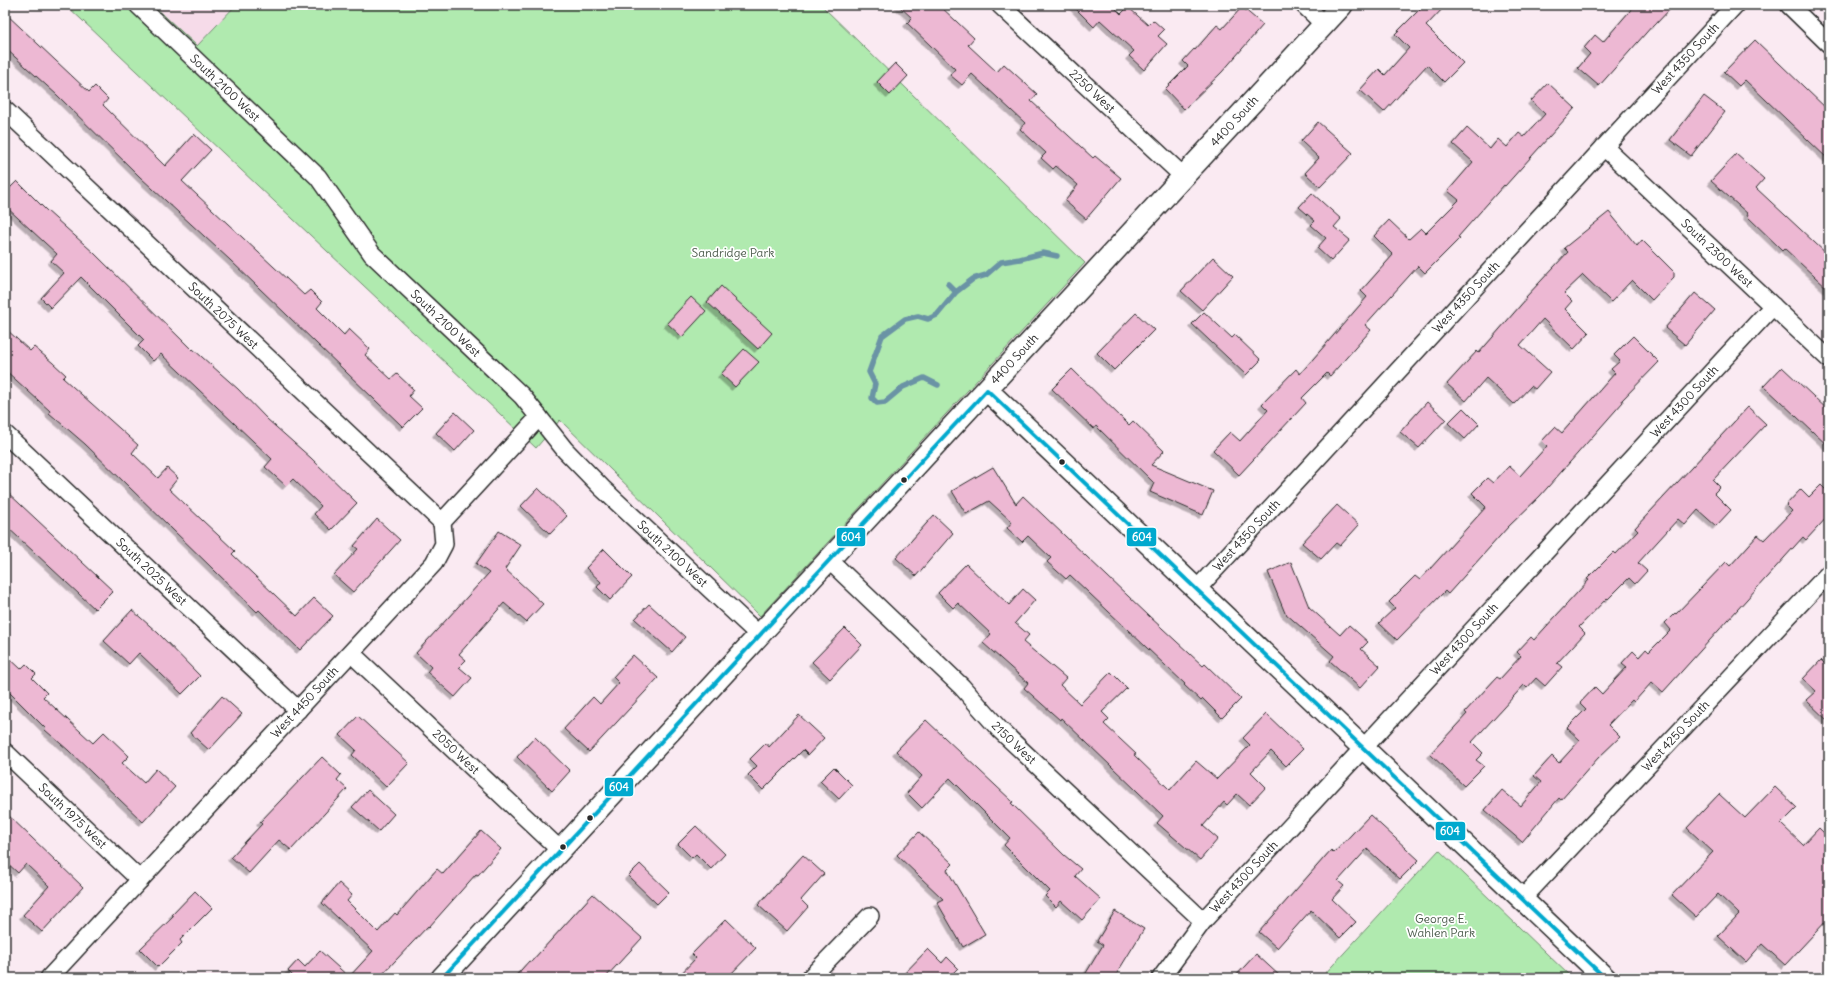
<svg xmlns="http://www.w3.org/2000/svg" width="1834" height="983" font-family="Delius,sans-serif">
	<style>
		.built { fill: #f6dbe9 }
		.green { fill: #b0eaaf; stroke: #6e8a6d }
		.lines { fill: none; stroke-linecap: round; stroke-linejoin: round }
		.stream { stroke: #6b93a5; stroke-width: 5.5 }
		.building { fill: #edb8d3; stroke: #2b2b2b; filter: url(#shadow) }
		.minor-casing { stroke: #2b2b2b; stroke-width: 20 }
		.tertiary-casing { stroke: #2b2b2b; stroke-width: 24 }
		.minor { stroke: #fff; stroke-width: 17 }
		.tertiary { stroke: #fff; stroke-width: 21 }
		.bus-1-casing { stroke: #fff; stroke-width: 7 }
		.bus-1 { stroke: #00a9ce; stroke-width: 4 }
		.bus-dot { fill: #2b2b2b; stroke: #fff; stroke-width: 1.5 }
		.labels { text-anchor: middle; stroke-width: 3.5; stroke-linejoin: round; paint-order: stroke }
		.street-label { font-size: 12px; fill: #2b2b2b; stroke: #fff }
		.park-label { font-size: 12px; fill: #4c5b4c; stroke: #fff }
		.line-badge { stroke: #fff; stroke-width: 1.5 }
		.badge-label { font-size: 11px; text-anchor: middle; font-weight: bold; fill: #fff }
	</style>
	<defs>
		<filter id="shadow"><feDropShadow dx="-3.5" dy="3.5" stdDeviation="0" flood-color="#0004"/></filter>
	</defs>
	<rect width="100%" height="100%" fill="#faeaf2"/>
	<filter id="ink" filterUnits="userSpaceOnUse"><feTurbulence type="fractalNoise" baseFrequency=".025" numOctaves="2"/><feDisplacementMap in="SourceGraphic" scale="8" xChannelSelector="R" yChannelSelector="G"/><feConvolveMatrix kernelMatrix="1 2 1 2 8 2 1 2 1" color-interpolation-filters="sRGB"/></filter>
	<g filter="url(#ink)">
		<path class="built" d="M153,5h83l-39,41z"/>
		<path class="green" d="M66,5h87l44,41 39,-41h585l264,258 -325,353 -200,-196 -24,28z
			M1439,850l133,128h-251z"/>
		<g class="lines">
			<path class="stream" d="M956,292l17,-13 13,-4 15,-13 19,-3 23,-6 14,3
				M938,385l-14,-7 -21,9 -18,15 -8,1 -5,-5 3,-14 -6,-12 13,-36 23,-17 13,-3 10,3 9,-4 19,-23 -8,-8"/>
		</g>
		<path class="building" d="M898,5h41l35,33 -6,7 29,27 7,-8 33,30 -6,7 62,57 2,-2 26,22 -35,41 -21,-18 13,-16 -22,-19 -3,3 -12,-11 5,-5 -26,-24 5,-6 -53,-49 -10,11 -12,-10 5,-6 -48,-46 5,-5z
			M1072,5h42l-1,1 8,8 7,-7 20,18 5,-5 11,10 -6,6 9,8 -23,26 -15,-14 5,-5 -34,-31 -6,7z
			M1424,5h22l-20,21 37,37 -19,19 -17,-17 -43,47 -24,-22 19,-21 6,6 24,-27 -14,-14z
			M1635,5h39l-20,21 -1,-1 -54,61 -21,-18 12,-14 -6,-6 11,-13 8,7z
			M1242,7l21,18 -41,47 -38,37 -19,-20 23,-23 -5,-5 11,-12 1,1 22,-25 5,4z
			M5,13l84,79 6,-6 13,13 -5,6 62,61 29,-32 17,16 -29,31 122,114 6,-5 12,12 -5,6 27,27 5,-6 21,20 -5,6 26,24 6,-5 17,16 -5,6 13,12 -19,19 -173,-167 -90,-83 -83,-82 -52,-47z
			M1755,40l74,71v49l-84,-80 -6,6 -15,-14z
			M895,63l13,13 -18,19 -13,-13z
			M1548,83l27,25 -70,78 -1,-1 -46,52 2,1 -35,35 -7,-7 -53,59 6,5 -41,46 -3,-3 -25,25 4,5 -67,72 -26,-25 17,-18 10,9 28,-31 -6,-6 34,-35 4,5 67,-77 -6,-6 32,-36 -19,-19 15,-16 20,19 12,-11 5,5 33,-33 -11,-9 25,-29 -20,-18 14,-16 23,21 8,-10 9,8 12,-14 5,4 21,-23 -14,-13z
			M1704,96l21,16 -34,44 -21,-16z
			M1318,122l35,31 -33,34 -15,-14 14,-15 -18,-17z
			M1736,154l28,25 -8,9 73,68v34l-45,-42 -2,2 -35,-34 1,-2 -37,-33z
			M17,181l29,29 48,43 98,97 1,-1 45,40 29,30 44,39 46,45 -26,27 -17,-16 7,-8 -28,-27 -7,7 -21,-19 7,-8 -111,-105 -8,7 -15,-15 6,-6 -63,-63 -30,31 -10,-10 23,-25 -13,-12 6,-7 -52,-48v-13z
			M1312,193l29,26 -7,8 16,13 -19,21 -14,-13 9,-10 -15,-13 4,-4 -16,-14z
			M1609,212l28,34 5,-6 32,32v5l-22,23 -20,-20 -21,22 -28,-27 -19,18 8,8 -7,8 24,24 -15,16 -31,-30 -23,26 30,27 -15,17 -4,-3 -17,18 -28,-26 -20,23 -19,-17 30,-33 2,2 48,-55 -1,-1 42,-45 -4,-4z
			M1213,257l20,19 -31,34 -21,-19z
			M721,286l51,47 -14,16 -51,-47z
			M1695,293l20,17 -30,35 -20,-17z
			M691,297l15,14 -24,26 -15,-14z
			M1204,312l28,26 3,-3 26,25 -15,15 -54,-51z
			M1136,313l18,17 -40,40 -17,-17z
			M5,328l25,23 4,-4 19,16 13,12 -3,3 75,67 -6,8 26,25 9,-10 11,10 -9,11 66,62 -3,3 65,62 17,-18 19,18 -33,34 -41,-40 -2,2 -172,-168 -36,-31 1,-2 -45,-41z
			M1633,336l26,26 -37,38 1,2 -83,94 -32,31 -60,67 -3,-3 -48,49 -18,-17 16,-15 -6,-6 26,-26 5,4 66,-73 -14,-14 15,-15 6,5 16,-17 11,10 27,-30 -5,-5 13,-14 7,6 53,-60 -4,-4 9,-8 -6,-6z
			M744,349l15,13 -24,25 -14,-13z
			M1782,367l47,44v36l-65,-61z
			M1072,369l57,56 4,-4 31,30 -13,14 62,26 -10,24 -53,-23 4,-9 -58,-57 -2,3 -42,-40z
			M1427,402l19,17 -27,29 -19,-16z
			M1748,407l18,17 -53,56 7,7 -6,6 17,17 -15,16 -18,-16 -13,15 -7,-6 -40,44 9,8 -12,13 -6,-6 -21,21 -1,-1 -28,29 6,6 -28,30 5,4 -17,19 -9,-8 -9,10 -3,-3 -52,57 11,11 -7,7 8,6 -20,20 -34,-32 37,-40 -2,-2 32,-35 3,2 21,-23 -4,-4 14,-15 3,3 55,-60 -2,-1 27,-27 2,2 22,-23 -3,-3z
			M1463,408l16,16 -14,15 -17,-16z
			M455,412l19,18 -19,21 -19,-18z
			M993,467l23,37 7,-8 126,120 54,50 2,-2 36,35 -19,19 -19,-19 -2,2 -17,-16 1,-1 -115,-109 -4,4 -19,-17 4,-4 -23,-22 -6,6 -15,-14 5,-6 -23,-21 -23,13 -14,-23z
			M1821,485l8,8v22l-23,25 -3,-3 -140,155 -11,-10 -18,20 -2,-2 -24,25 12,12 -22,21 -37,42 -2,-2 -37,44 -37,-32 17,-20 19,16 20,-24 -7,-6 18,-20 7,7 21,-23 -13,-12 19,-19 -6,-6 15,-16 7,7 25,-27 -5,-4 11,-12 6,6 7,-8 3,3 22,-22 -6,-7 10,-10 1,1 50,-52 4,4 28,-31 6,5 28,-29 -6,-6 15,-16 8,8z
			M538,488l29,28 -17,18 -29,-28z
			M5,490l108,101 -18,18 -90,-84z
			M1337,505l22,20 -19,21 -4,-3 -15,16 -19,-16z
			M934,515l19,18 -37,43 -20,-18z
			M377,519l23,21 -47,52 -19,-17 24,-26 -4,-3z
			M499,531l22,14 -16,24 38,35 -17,18 -22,-19 -45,51 7,6 -7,7 13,11 -17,19 -28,-25 4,-5 -15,-14 73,-80 -13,-9z
			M604,549l28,28 -22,23 -13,-13 4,-5 -15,-14z
			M1291,562l18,45 31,28 9,-10 19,17 -7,7 19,17 -20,22 -30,-27 4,-5 -49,-43 -17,-41z
			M966,564l43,41 14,-16 12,11 -20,23 14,12 -6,7 43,36 -6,7 20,19 31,-32 16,16 -25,24 7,7 -5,5 32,30 -2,1 36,35 26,-29 21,18 33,-34 -7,-7 23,-24 37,35 -17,17 -15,-15 -20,21 15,15 -17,18 -12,-11 -10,11 -3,-3 -21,24 15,13 -18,21 -43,-37 6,-7 -102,-98 -1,2 -36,-32 4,-5 -45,-40 8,-9 -33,-31 -5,5 -15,-15z
			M649,604l36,33 -13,15 -37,-33z
			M132,610l26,23 42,43 -18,18 -43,-41 -10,11 -25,-23z
			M845,628l17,17 -32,34 -18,-17z
			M5,654l16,15 5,-5 10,10 -4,4 15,15 -4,4 50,46 11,-11 25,24 -7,7 22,20 12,-14 19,18 -32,35 -75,-72 -23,-20 1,-1 -41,-41z
			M633,655l25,23 -69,74 -25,-23 29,-32 7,7 19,-21 -6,-6z
			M1821,660l8,8v54l-23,-22 10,-9 -13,-12z
			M222,696l20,18 -33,36 -19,-17z
			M799,715l25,23 -16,17 -5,-5 -40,40 -15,-15 9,-9 -7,-7 16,-16 3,4z
			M358,716l51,47 -23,24 -34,-32 4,-5 -16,-15z
			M926,720l87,82 -2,1 53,52 17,14 -6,7 26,23 -19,21 -21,-19 -5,6 -11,-11 5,-5 -46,-46 6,-7 -60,-60 -28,30 -15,-15 15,-17 -26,-25z
			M535,737l35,34 -18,20 -35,-34z
			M322,757l19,18 -4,5 10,9 -56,61 -12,-10 -30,33 -18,-16 31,-33 -2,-2z
			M834,767l18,18 -13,14 -19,-18z
			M1775,787l22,21 -16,16 22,21 16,-17 10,10v80l-44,47 -23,-21 -16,18 -28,-26 21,-22 -21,-20 -22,23 -24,-22 41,-43 -26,-24 32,-34 26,24z
			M368,790l26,24 -15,17 -27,-24z
			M5,812l78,75 -41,45 -19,-17 26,-29 -23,-22 -8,9 -13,-12z
			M1370,815l49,45 -19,19 -33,-30 -29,32 6,5 -12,13 24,23 -16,16 -29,-28 -34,38 -18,-16 72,-82 3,3z
			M696,826l29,28 -14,15 -15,-15 -4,4 -14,-14z
			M481,831l20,18 -23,26 -2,-1 -47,53 -1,-1 -49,52h-84l-7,-7 10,-11 7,7 15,-16 29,26 24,-26 -51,-48 17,-20 13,12 -5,6 31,31 17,-19 2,2 40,-46 6,5z
			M919,832l34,32 -6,6 38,64 -22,13 -26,-45 6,-3 -46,-44z
			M803,855l21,19 -23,26 7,7 -21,24 -29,-26z
			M640,864l29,28 -12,12 -29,-28z
			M195,891l17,17 -32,32 2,3 -24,24 -18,-18 34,-33 -2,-1z
			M593,894l49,44 -37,40h-91l15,-17 2,1z
			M1115,911l29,18 -30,49h-31l20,-33 -6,-4z
			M726,919l30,29 -29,30h-50l19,-20 -4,-4z
			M928,949l14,14 5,-6 11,11 -5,5 5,5h-58z
			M1256,954l26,24h-48z"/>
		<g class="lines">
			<defs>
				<g id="minor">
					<path id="s1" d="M138,5l180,172 54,77 150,142 43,54 37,38 157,147"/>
					<path id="s2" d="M1000,5l184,172"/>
					<path d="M1304,5l20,19"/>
					<path d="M1789,5l40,39"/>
					<path id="s3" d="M5,110l437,412"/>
					<path id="s4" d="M1604,147l225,212"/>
					<path id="s5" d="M5,434l293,276"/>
					<path id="s6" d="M829,560l133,127 38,43 203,191"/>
					<path id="s7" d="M1197,589l538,-584"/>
					<path id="s8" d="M351,653l209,197"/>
					<path id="s9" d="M5,752l135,128"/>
					<path id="s10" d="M1522,899l307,-326"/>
					<path id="s11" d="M49,978l385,-415 10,-19 -2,-22 97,-105"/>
					<path d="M810,978l60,-62"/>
					<path id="s12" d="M1161,978l42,-57 570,-615"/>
				</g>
				<g id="tertiary">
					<path d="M987,390l618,588"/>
					<path id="s13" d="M442,978l900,-973"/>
				</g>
			</defs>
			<use href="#minor" class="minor-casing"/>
			<use href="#tertiary" class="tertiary-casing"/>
			<use href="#minor" class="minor"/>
			<use href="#tertiary" class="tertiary"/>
			<defs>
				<path id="bus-1" d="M987,390l618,588
					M442,978l545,-588"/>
			</defs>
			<use href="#bus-1" class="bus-1-casing"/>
			<use href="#bus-1" class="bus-1"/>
		</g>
	</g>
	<g class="bus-dot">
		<circle cx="1062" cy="462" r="3.5"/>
		<circle cx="904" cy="480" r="3.5"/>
		<circle cx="590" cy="818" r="3.5"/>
		<circle cx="563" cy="847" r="3.5"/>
	</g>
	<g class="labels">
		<g class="street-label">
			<text dy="4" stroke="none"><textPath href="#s7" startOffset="721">West 4350 South</textPath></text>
			<text dy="4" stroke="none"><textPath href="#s1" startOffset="120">South 2100 West</textPath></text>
			<text dy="4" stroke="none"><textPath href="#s2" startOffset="126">2250 West</textPath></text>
			<text dy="4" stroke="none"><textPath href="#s13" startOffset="1167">4400 South</textPath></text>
			<text dy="4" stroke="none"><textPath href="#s4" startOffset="155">South 2300 West</textPath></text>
			<text dy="4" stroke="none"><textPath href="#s7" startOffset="397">West 4350 South</textPath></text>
			<text dy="4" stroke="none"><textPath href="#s3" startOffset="300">South 2075 West</textPath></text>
			<text dy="4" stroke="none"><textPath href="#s1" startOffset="444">South 2100 West</textPath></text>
			<text dy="4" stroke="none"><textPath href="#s13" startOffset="843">4400 South</textPath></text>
			<text dy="4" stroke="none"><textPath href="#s12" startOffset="779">West 4300 South</textPath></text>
			<text dy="4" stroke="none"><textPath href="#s7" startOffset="73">West 4350 South</textPath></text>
			<text dy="4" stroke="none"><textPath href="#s1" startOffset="768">South 2100 West</textPath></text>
			<text dy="4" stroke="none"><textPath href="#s5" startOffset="201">South 2025 West</textPath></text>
			<text dy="4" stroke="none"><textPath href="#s12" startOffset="455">West 4300 South</textPath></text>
			<text dy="4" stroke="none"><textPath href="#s11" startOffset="376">West 4450 South</textPath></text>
			<text dy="4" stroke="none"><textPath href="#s10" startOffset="224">West 4250 South</textPath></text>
			<text dy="4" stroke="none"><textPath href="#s6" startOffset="260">2150 West</textPath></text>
			<text dy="4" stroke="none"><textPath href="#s8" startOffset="144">2050 West</textPath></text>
			<text dy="4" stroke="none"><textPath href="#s9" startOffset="93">South 1975 West</textPath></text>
			<text dy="4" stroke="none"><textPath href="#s12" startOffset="131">West 4300 South</textPath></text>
		</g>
		<g class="park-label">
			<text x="733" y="257">Sandridge Park</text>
			<text x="1441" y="923">George E.<tspan x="1441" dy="14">Wahlen Park</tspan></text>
		</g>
	</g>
	<g class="line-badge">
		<rect x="836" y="527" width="30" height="20" rx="4" fill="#00a9ce"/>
		<rect x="1126" y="527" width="31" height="20" rx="4" fill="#00a9ce"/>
		<rect x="604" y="777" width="30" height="20" rx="4" fill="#00a9ce"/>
		<rect x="1435" y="821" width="31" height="20" rx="4" fill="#00a9ce"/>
	</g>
	<g class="badge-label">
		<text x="851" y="541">604</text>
		<text x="1142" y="541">604</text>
		<text x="619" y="791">604</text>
		<text x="1450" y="835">604</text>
	</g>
	<rect width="1834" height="983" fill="none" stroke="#fff" stroke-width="20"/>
	<rect x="10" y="10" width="1814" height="963" fill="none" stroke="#2b2b2b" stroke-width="1.5" filter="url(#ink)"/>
</svg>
